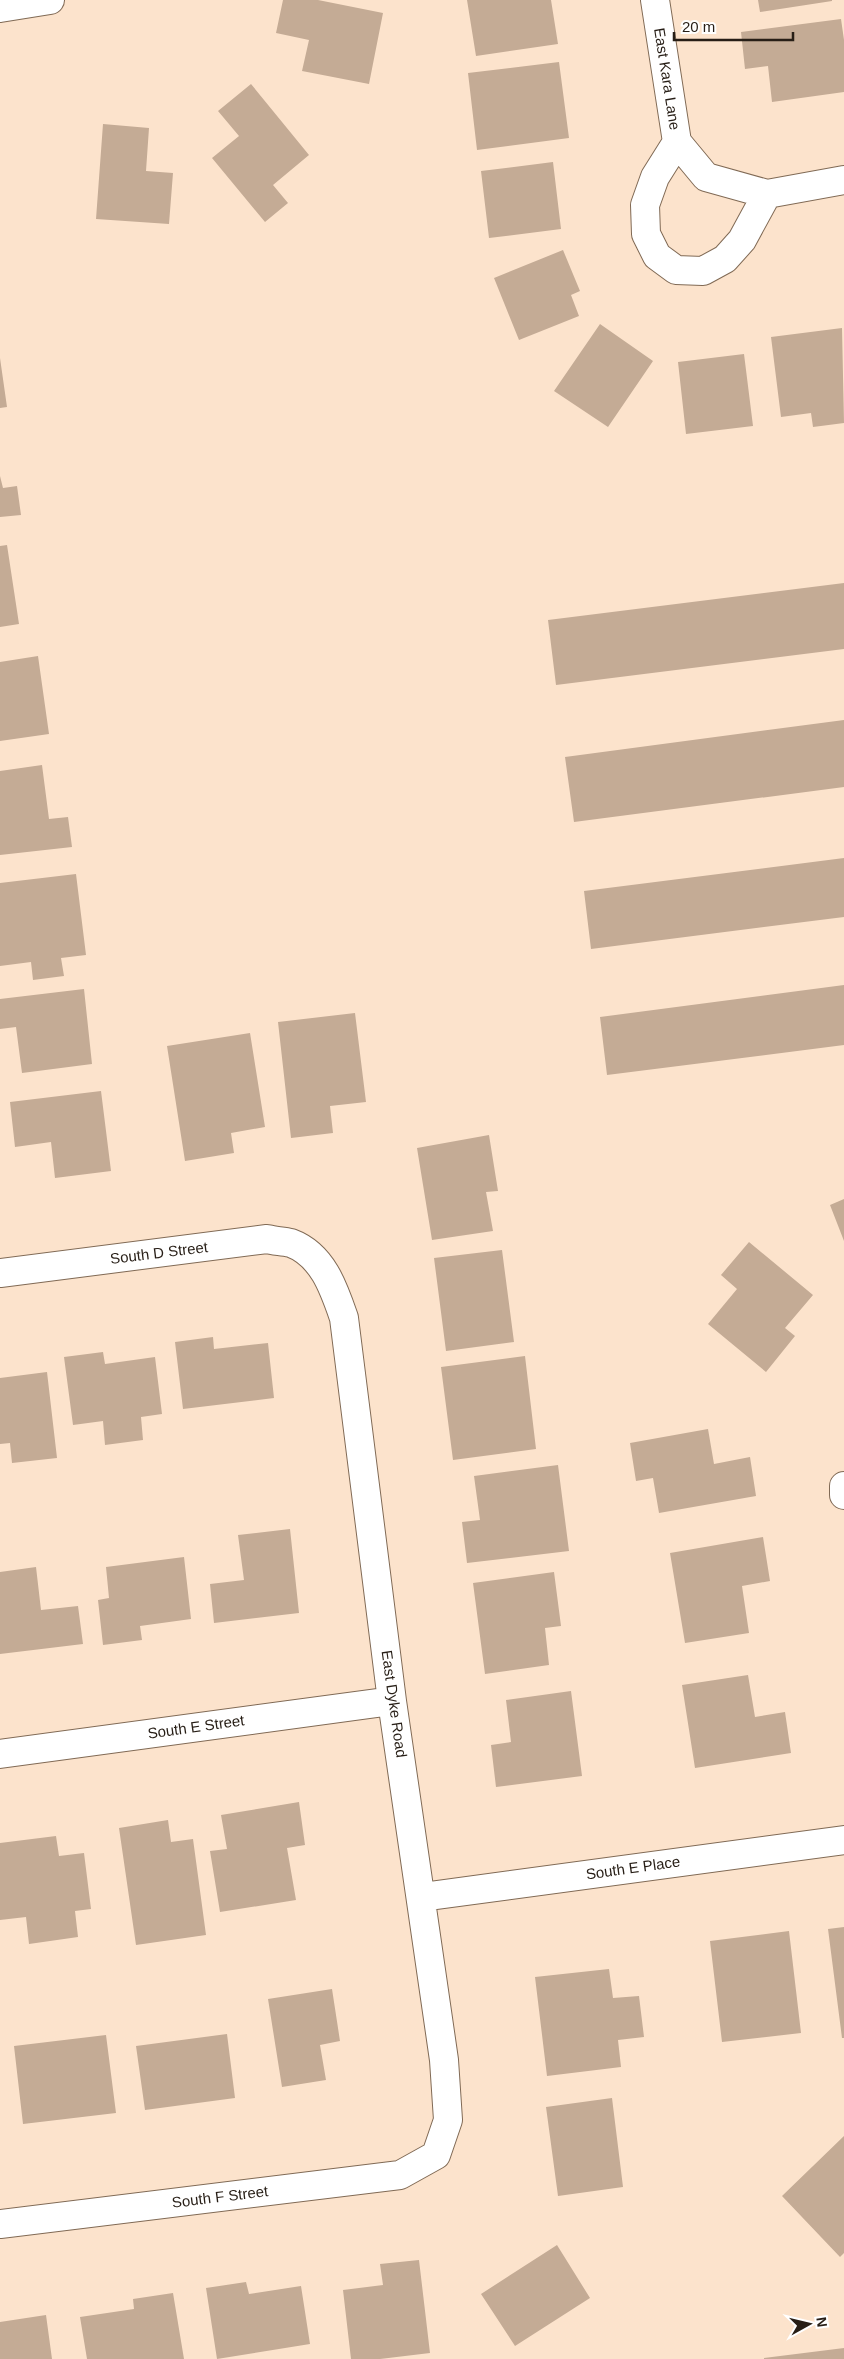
<svg xmlns="http://www.w3.org/2000/svg" width="844" height="2359" font-family="Arial,sans-serif">
	<style>
		.building { fill: #c4ab95 }
		.lines { fill: none; stroke-linecap: round; stroke-linejoin: round }
		.minor-casing { stroke: #806a55; stroke-width: 30 }
		.minor { stroke: #fff; stroke-width: 28 }
		.labels { text-anchor: middle; stroke-width: 4.5; stroke-linejoin: round; paint-order: stroke }
		.street-label { font-size: 15px; fill: #271e16; stroke: #fff }
	</style>
	<rect width="100%" height="100%" fill="#fce3cc"/>
	<path class="building" d="M283,0h35l65,13 -14,71 -67,-13 7,-31 -33,-7z
		M467,0h84l7,44 -82,12z
		M758,0h74v1l-72,11z
		M841,19l3,21v52l-72,10 -4,-36 -23,3 -4,-37z
		M559,62l10,76 -92,12 -9,-77z
		M251,84l58,71 -36,30 15,18 -23,19 -53,-64 27,-22 -21,-25z
		M103,124l46,4 -3,43 27,2 -4,51 -73,-5z
		M553,162l8,67 -72,9 -8,-67z
		M563,250l17,41 -9,4 8,21 -60,24 -25,-62z
		M600,324l53,37 -45,66 -54,-36z
		M842,328l2,95 -31,4 -2,-14 -30,4 -10,-80z
		M744,354l9,72 -67,8 -8,-72z
		M0,358l7,49 -7,1z
		M0,476l3,12 14,-2 4,29 -21,2z
		M7,545l12,79 -19,3v-81z
		M844,583v66l-288,36 -8,-65z
		M38,656l11,78 -49,7v-79z
		M844,720v67l-270,35 -9,-65z
		M42,765l7,54 19,-2 4,30 -72,8v-84z
		M844,858v59l-253,32 -7,-58z
		M76,874l10,81 -25,3 3,18 -31,4 -2,-18 -31,4v-83z
		M844,985v60l-237,30 -7,-58z
		M84,989l8,75 -70,9 -6,-46 -16,2v-30z
		M355,1013l11,89 -36,4 3,27 -42,5 -13,-116z
		M250,1033l15,94 -34,6 3,20 -49,8 -18,-115z
		M101,1091l10,80 -56,7 -4,-36 -36,5 -5,-45z
		M489,1135l9,56 -12,1 7,39 -61,9 -15,-92z
		M844,1199v42l-14,-36z
		M749,1242l64,53 -28,33 10,8 -29,36 -58,-48 29,-35 -16,-14z
		M502,1250l12,92 -68,9 -12,-93z
		M213,1337l1,12 54,-6 6,55 -91,11 -8,-67z
		M103,1352l2,12 50,-7 7,57 -21,3 2,23 -38,5 -2,-24 -30,4 -9,-68z
		M525,1356l11,93 -83,11 -12,-93z
		M47,1372l10,86 -45,5 -2,-20 -10,1v-66z
		M708,1429l6,35 36,-7 6,39 -97,17 -6,-35 -17,3 -6,-38z
		M558,1465l11,86 -102,12 -5,-41 18,-2 -6,-44z
		M290,1529l9,84 -85,10 -4,-39 34,-4 -6,-45z
		M763,1537l7,44 -28,5 7,47 -64,10 -15,-90z
		M184,1557l7,62 -51,7 2,14 -39,5 -5,-45 11,-2 -3,-31z
		M36,1567l5,43 37,-4 5,38 -83,10v-82z
		M554,1572l7,54 -16,2 4,37 -64,9 -12,-91z
		M748,1675l7,42 30,-5 6,41 -96,15 -13,-83z
		M571,1691l11,85 -86,11 -5,-42 20,-3 -5,-42z
		M299,1802l6,43 -18,3 9,52 -76,12 -10,-61 17,-2 -6,-34z
		M168,1820l3,22 22,-3 13,96 -70,10 -17,-117z
		M56,1836l3,20 25,-3 7,56 -16,2 3,26 -49,7 -3,-27 -26,3v-77z
		M844,1927v111h-2l-14,-109z
		M789,1931l12,102 -79,9 -12,-101z
		M609,1969l4,29 26,-2 5,41 -26,3 3,27 -74,9 -12,-99z
		M332,1989l8,52 -20,4 6,35 -44,7 -14,-88z
		M227,2034l8,64 -90,12 -9,-64z
		M106,2035l10,78 -93,11 -9,-78z
		M612,2098l11,89 -65,9 -12,-89z
		M844,2136v117l-4,4 -58,-61z
		M557,2245l33,53 -75,48 -34,-52z
		M419,2260l11,93 -50,6h-29l-8,-69 40,-5 -3,-21z
		M246,2282l3,12 52,-8 9,58 -93,15 -11,-71z
		M173,2293l11,66h-97l-7,-42 54,-8 -1,-10z
		M46,2315l6,44h-52v-37z
		M844,2348v11h-80v-1z"/>
	<g class="lines">
		<defs>
			<path id="minor" d="M655,0l22,142 29,35 61,17 77,-14
				M0,8l50,-8
				M677,142l-22,35 -10,28 1,29 11,22 19,14 27,1 22,-12 17,-19 25,-46
				M0,1273l267,-34c7,2 16,2 24,4 32,12 43,46 53,75l48,383 52,359 4,60 -12,35 -36,20 -400,49
				M844,1486v9
				M0,1754l392,-53
				M422,1897l422,-57"/>
		</defs>
		<use href="#minor" class="minor-casing"/>
		<use href="#minor" class="minor"/>
	</g>
	<g class="labels">
		<g class="street-label">
			<text transform="translate(667 79) rotate(81)" y="5">East Kara Lane</text>
			<text transform="translate(159 1253) rotate(-7)" y="5">South D Street</text>
			<text transform="translate(394 1704) rotate(82)" y="5">East Dyke Road</text>
			<text transform="translate(196 1727) rotate(-8)" y="5">South E Street</text>
			<text transform="translate(633 1868) rotate(-8)" y="5">South E Place</text>
			<text transform="translate(220 2197) rotate(-7)" y="5">South F Street</text>
		</g>
	</g>
	<g transform="translate(809 2324) rotate(82)" stroke="#ffffff" stroke-width="4" paint-order="stroke">
	<path d="M0-4L9 19L0 12L-9 19Z" fill="#271e16"/>
	<text y="-8" font-size="14" font-weight="bold" text-anchor="middle" fill="#271e16">N</text>
	</g>
	<path d="M674 32v8h119v-8" fill="none" stroke="#271e16" stroke-width="2.5"/>
	<text x="682" y="32" font-size="15" fill="#271e16" stroke="#ffffff" stroke-width="4" paint-order="stroke">20 m</text>
</svg>
